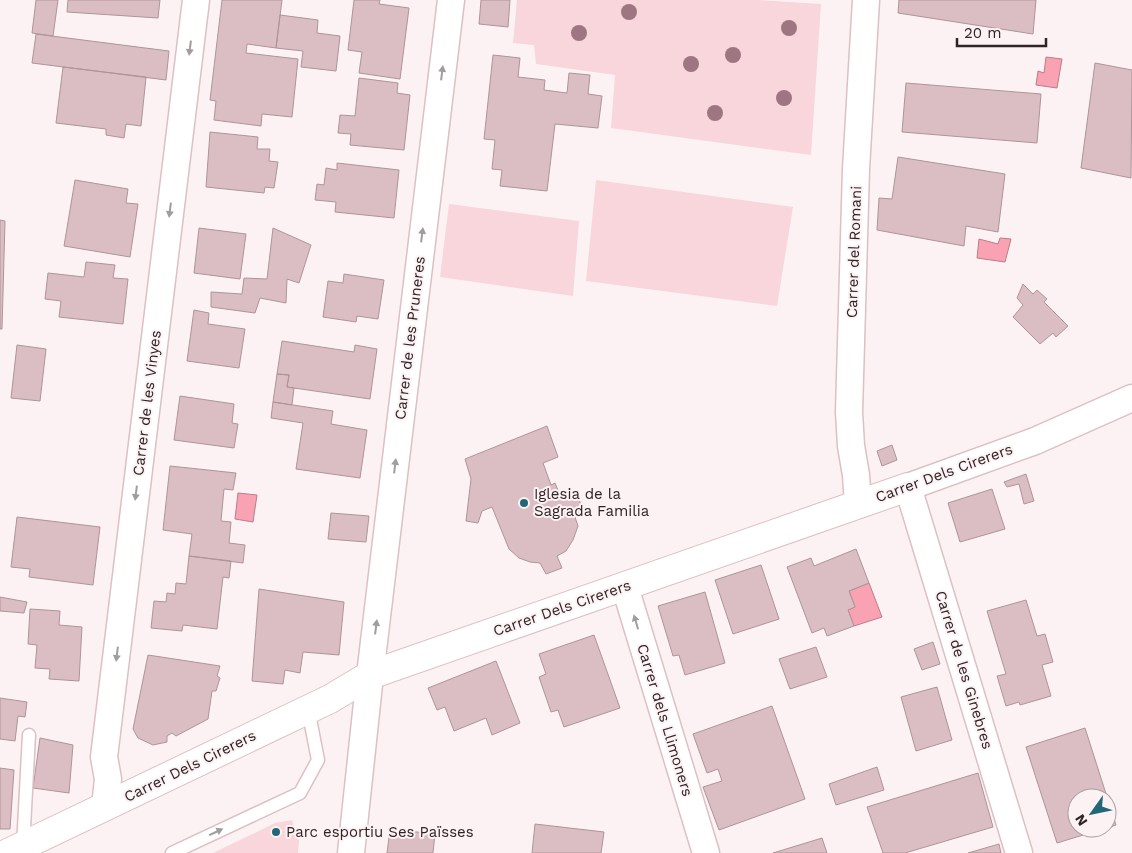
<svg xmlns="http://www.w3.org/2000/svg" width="1132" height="853" font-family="'Work Sans',sans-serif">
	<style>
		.green { fill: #f8d6db }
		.water { fill: #f8a2b3; stroke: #bb7c88 }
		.building { fill: #dabec3; stroke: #ae9498 }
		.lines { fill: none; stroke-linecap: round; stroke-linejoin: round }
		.lane-casing { stroke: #dcc0c4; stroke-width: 15 }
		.street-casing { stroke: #dcc0c4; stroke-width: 29 }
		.secondary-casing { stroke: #dcc0c4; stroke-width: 30 }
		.lane { stroke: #fff; stroke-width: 12 }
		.street { stroke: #fff; stroke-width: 26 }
		.secondary { stroke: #fff; stroke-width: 28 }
		.tree { fill: #9e7681 }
		.oneway { fill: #a19c9d }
		.poi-dot { fill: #226777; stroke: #fdf2f3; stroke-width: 2 }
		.labels { text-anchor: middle; stroke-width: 4; stroke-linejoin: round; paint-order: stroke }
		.street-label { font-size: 15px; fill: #2e2325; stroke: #fdf2f3 }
		.poi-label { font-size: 15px; fill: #2e2325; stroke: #fdf2f3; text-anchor: start }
	</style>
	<rect width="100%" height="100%" fill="#fdf2f3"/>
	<path class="green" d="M517,0h241l63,4 -10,151 -200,-27 4,-53 -79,-11 -2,-19 -21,-2z
		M596,180l197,27 -16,99 -191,-25z
		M449,204l130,17 -6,75 -133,-19z
		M292,820l7,21 -1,12h-85l62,-30z"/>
	<path class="water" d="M1046,57l16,2 -5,29 -21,-3 2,-14 6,2z
		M1000,238l11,1 -6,23 -28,-4 2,-19 19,5z
		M238,493l19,2 -4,27 -18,-3z
		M869,583l13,34 -28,9 -6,-16 7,-3 -6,-16z"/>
	<path class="building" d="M36,0h22l-5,36 -21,-3z
		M68,0h92l-2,18 -91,-6z
		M222,0h60l-6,48 -29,-4 -1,9 52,6 -6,58 -30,-3 -1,12 -47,-6 2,-19 -6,-1z
		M354,0h26l-1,4 30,4 -9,71 -41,-6 3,-21 -14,-2z
		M481,0h29l-2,27 -29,-3z
		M899,0h137l-3,34 -135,-21z
		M280,15l38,5 -1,13 23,3 -4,35 -35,-4 2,-16 -27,-3z
		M36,34l133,17 -3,29 -134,-17z
		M493,55l27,3 -2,19 27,3 -1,10 23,3 2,-20 21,2 -2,19 14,2 -4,32 -43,-4 -8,67 -47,-5 2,-16 -10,-1 3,-29 -11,-1z
		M1095,63l37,7 -1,108 -50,-10z
		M63,67l83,10 -5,49 -15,-2 -2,14 -18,-3v-6l-50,-6z
		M359,78l39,5 -1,10 13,2 -6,55 -54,-5 1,-11 -13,-1 2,-18 15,1z
		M906,83l135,11 -4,49 -135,-11z
		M210,132l48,5 -1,12h13l-1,12 9,1 -4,26 -9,-1 -1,6 -58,-6z
		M898,157l107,17 -7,58 -32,-6 -2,20 -87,-16 2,-32 13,1z
		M337,163l62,7 -5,48 -59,-6 1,-10 -21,-2 2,-16 7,1 2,-17 11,2z
		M75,180l53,9 -2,14 12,1 -8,53 -66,-11z
		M0,220l5,1 -3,108h-2z
		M199,228l47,6 -6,45 -46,-6z
		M273,228l38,17 -12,38 -12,-4 -1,24 -26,-5 -5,15 -44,-6v-15l31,2 2,-16 23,1z
		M86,262l29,3 -2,13 15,1 -5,45 -64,-7 2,-16 -16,-2 3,-26 36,4z
		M344,274l40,6 -6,39 -21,-3 -1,6 -33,-5 5,-36 15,2z
		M1023,284l10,10 4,-4 10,9 -3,3 24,24 -12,11 -3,-4 -13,11 -27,-27 10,-12 -6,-7z
		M194,310l15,3 -1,11 37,5 -6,39 -52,-7z
		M282,341l72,11 1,-7 22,4 -7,50 -83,-12 2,-12 -12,-1z
		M17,345l29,4 -6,52 -29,-3z
		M277,374l12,1 -2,12 7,1 -2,17 -19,-3z
		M180,396l54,8 -2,19 6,1 -4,24 -60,-8z
		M273,402l60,9 -2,13 36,6 -7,48 -64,-9 7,-46 -32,-5z
		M547,426l11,31 -15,6 8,22 4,-2 5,12 6,-2 3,6 9,-4 5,18 -8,4 3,9 -5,14 -7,11 -9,5 5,12 -16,6 -6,-11 -10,-1 -11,-4 -10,-9 -17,-42 -10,4 -4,12 -12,-2 5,-42 -6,-20z
		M892,445l5,15 -15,6 -5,-15z
		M170,466l66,7 -3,17 -9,-1 -3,32 10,1 -2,21 16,2 -2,18 -54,-7 3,-22 -29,-4z
		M1026,474l8,27 -10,3 -5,-20 -12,3 -3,-5z
		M992,489l13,40 -45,13 -12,-39z
		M331,513l38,3 -3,26 -38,-3z
		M17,517l83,10 -7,58 -64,-8 1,-8 -19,-2z
		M856,549l13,34 -20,8 6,16 -7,3 6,16 -27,10 -3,-8 -12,5 -25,-66 24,-9 3,8z
		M189,556l42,5 -2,17 -6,-1 -6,52 -34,-4 -1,6 -31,-3 3,-27 12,1 1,-9 8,1 1,-11 10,1z
		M761,565l18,54 -46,15 -18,-54z
		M259,589l85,13 -5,53 -36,-3 -3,21 -15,-3 -2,14 -31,-3z
		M705,592l20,71 -40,12 -6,-20 -6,1 -15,-50z
		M0,597l27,5 -3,11 -24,-2z
		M1026,600l11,36 8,-2 8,28 -11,3 9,31 -31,9 -1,-3 -13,4 -9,-30 9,-2 -19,-63z
		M30,609l30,2 -1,14 23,2 -3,54 -30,-2 1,-10 -15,-1 2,-23 -9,-1z
		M594,635l26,73 -56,19 -6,-17 -7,2 -12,-35 7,-3 -7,-20z
		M933,642l7,22 -18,6 -8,-21z
		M816,647l11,30 -37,12 -11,-30z
		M148,655l72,11 -3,10 3,2 -4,13h-4l-4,28 -32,17 -4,-3 -5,3v6l-14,3 -15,-7 -5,-9z
		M496,661l24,62 -28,12 -6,-17 -32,13 -9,-24 -8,3 -9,-22z
		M937,687l15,53 -36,11 -15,-54z
		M0,698l27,4 -2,15 -7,-1 -3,25 -15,-2z
		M772,706l33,93 -86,31 -16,-43 19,-6 -4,-12 -11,4 -14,-39z
		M1085,728l31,97 -9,3v-30h-30v30h29l-49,15 -31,-96z
		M40,738l33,7 -4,48 -36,-5z
		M877,767l7,23 -48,15 -7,-21z
		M0,768l14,2 -4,59h-10z
		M978,773l15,54 -88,26h-22l-16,-46z
		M535,824l69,8 -3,21h-69z
		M390,829l45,5 -2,19h-46z
		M822,838l5,15h-54z
		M999,844l2,9h-33z"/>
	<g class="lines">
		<defs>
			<path id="lane" d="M23,846l6,-111
				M172,853l128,-60 18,-33 -10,-51"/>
			<path id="street" d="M858,504l-2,-29 -5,-29 -2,-34 7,-243 10,-169
				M625,587l81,266
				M105,807l3,-28 -4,-22 92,-757
				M351,853l19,-178 81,-675
				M1019,853l-111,-366 127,-46 97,-43"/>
			<path id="secondary" d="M8,853l322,-154 40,-24 538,-188"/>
		</defs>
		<use href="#lane" class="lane-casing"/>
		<use href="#street" class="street-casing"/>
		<use href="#secondary" class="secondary-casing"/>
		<use href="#lane" class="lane"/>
		<use href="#street" class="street"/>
		<use href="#secondary" class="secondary"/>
	</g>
	<g class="tree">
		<circle cx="629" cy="12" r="8"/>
		<circle cx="789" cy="28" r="8"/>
		<circle cx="579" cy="33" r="8"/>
		<circle cx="733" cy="55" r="8"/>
		<circle cx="691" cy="64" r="8"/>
		<circle cx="784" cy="98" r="8"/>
		<circle cx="715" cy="113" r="8"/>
	</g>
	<defs><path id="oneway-solid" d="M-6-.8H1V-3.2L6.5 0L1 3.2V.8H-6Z" transform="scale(1.25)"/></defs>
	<g class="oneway">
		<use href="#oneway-solid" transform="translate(190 48) rotate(97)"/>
		<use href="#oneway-solid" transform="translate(442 73) rotate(-83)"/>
		<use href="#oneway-solid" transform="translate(170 210) rotate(97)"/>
		<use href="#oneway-solid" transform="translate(422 235) rotate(-83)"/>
		<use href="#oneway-solid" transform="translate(395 466) rotate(-83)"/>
		<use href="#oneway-solid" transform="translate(136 493) rotate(97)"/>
		<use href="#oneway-solid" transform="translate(636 622) rotate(-106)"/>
		<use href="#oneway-solid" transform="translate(376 627) rotate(-83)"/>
		<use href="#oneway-solid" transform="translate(117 654) rotate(97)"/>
		<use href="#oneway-solid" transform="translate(216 832) rotate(-25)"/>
	</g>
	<g class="poi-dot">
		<circle cx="524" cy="503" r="5"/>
		<circle cx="276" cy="832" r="5"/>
	</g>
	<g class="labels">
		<g class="street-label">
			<text transform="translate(854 252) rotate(-88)" y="5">Carrer del Romani</text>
			<text transform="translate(410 338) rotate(-83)" y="5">Carrer de les Pruneres</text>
			<text transform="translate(147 403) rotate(-83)" y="5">Carrer de les Vinyes</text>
			<text transform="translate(944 473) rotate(-20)" y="5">Carrer Dels Cirerers</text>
			<text transform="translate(562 608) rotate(-19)" y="5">Carrer Dels Cirerers</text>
			<text transform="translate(964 670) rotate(73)" y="5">Carrer de les Ginebres</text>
			<text transform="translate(665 720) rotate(73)" y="5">Carrer dels Llimoners</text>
			<text transform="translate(190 766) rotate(-26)" y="5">Carrer Dels Cirerers</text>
		</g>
		<g class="poi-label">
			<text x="534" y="499">Iglesia de la<tspan x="534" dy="17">Sagrada Familia</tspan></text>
			<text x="286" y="837">Parc esportiu Ses Païsses</text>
		</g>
	</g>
	<g transform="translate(1092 813) rotate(237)"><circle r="24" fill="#fdf2f3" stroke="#aa9fa1"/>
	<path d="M0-4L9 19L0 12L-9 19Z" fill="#226777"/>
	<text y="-8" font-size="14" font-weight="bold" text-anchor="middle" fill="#2e2325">N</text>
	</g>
	<path d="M957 38v8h89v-8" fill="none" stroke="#2e2325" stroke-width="2.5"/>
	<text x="964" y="38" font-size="15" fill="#2e2325" stroke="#fdf2f3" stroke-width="4" paint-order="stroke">20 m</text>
</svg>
